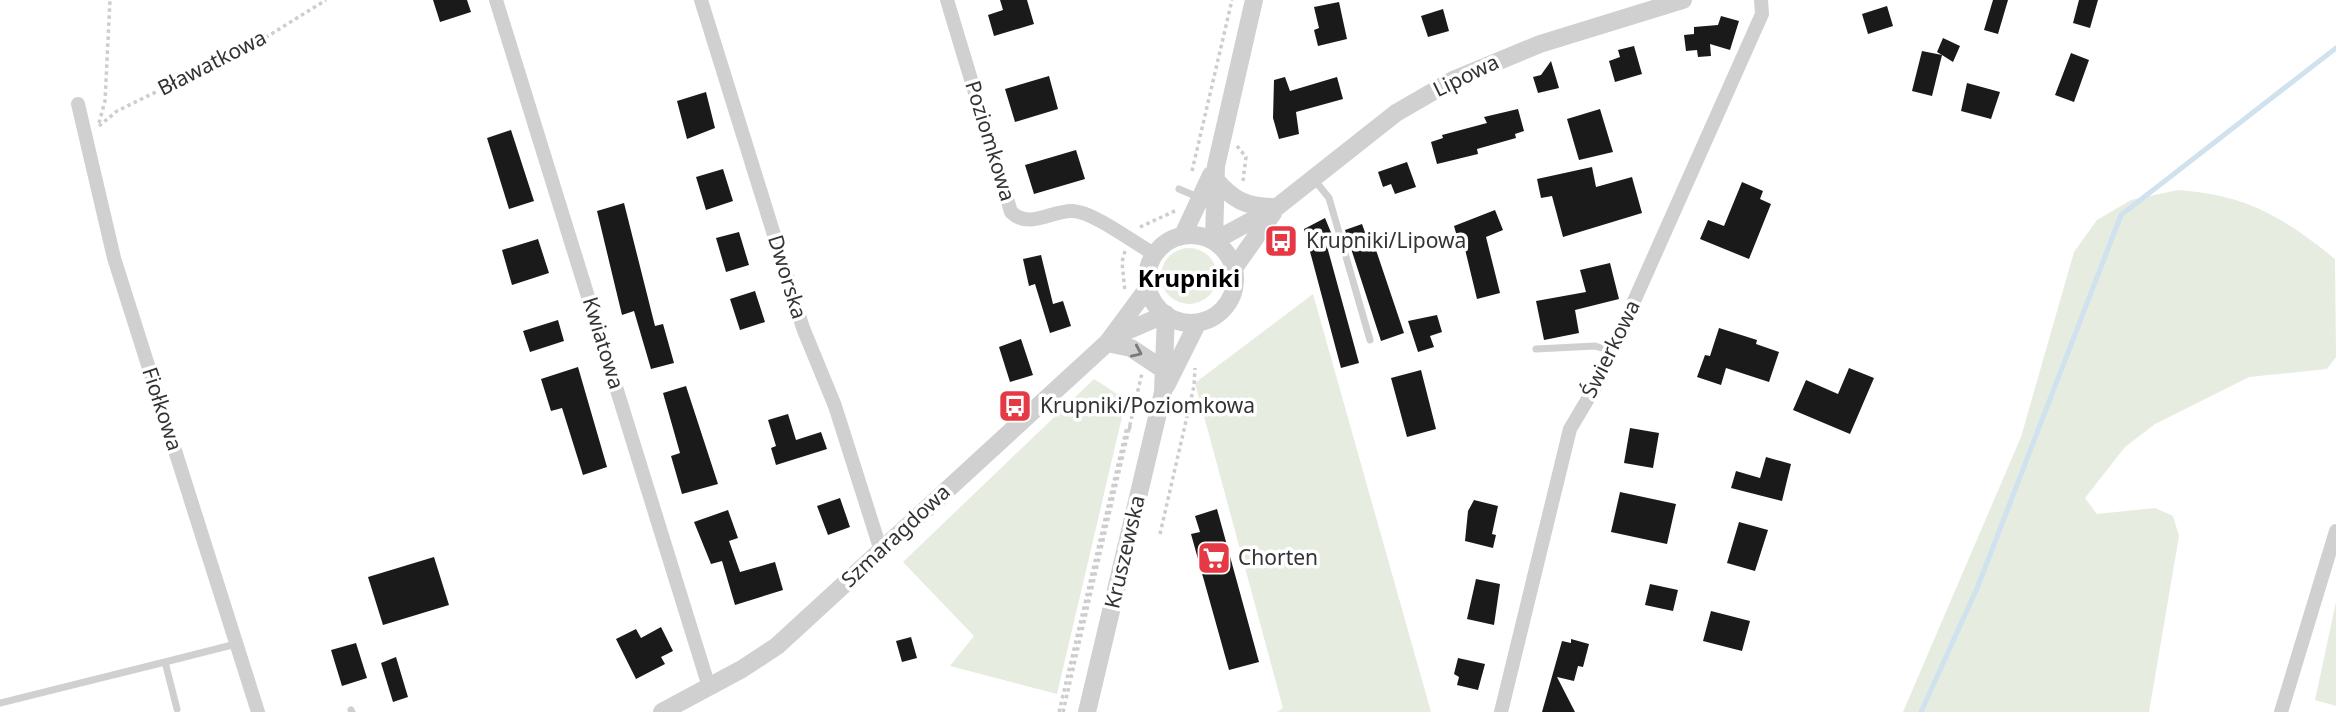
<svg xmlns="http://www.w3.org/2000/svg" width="2336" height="712" font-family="'Noto Sans',sans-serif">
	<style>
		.green { fill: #e6ecdf }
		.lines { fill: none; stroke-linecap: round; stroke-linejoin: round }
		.stream { stroke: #cfe2ee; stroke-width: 5 }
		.building { fill: #1a1a1a }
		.path { stroke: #cdcdcd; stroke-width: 3.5; stroke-dasharray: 3.5 3.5; stroke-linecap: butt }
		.service { stroke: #d0d0d0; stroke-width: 7 }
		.minor { stroke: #d0d0d0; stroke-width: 14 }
		.tertiary { stroke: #d0d0d0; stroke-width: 18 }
		.oneway { stroke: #7a7a7a }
		.labels { text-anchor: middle; stroke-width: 7; stroke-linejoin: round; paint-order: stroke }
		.street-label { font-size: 21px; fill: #333; stroke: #fff }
		.poi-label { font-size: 21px; fill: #333; stroke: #fff; text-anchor: start }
		.quarter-label { font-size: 24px; font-weight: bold; fill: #000; stroke: #fff }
	</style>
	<rect width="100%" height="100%" fill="#fff"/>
	<path class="green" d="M2178,190c69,5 105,27 157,69l1,98 -9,12 -78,8 -94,47 -30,23 -40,51 12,16 58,-6 18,8 6,20 -30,176h-246l118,-275 53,-185 23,-32 34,-20z
		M1161 276a28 28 0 1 1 56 0a28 28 0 1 1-56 0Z
		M1313,294l118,418h-154l6,-4 -88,-325z
		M1094,379l32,21 -69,294 -107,-28 24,-30 -71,-74z
		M2336,602v104l-21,-6z"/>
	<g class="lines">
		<path class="stream" d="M1921,712l57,-126 143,-371 215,-167"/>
	</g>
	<path class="building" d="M433,0h34l4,12 -31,10z
		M1000,0h27l7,24 -40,12 -6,-21 15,-5z
		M1993,0h15l-10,34 -14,-4z
		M2079,0h19l-8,28 -17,-5z
		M1339,2l8,37 -29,7 -4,-16 5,-2 -5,-21z
		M1887,6l6,20 -25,8 -6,-20z
		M1443,9l6,22 -21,6 -7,-21z
		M1721,16l18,5 -9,29 -20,-6 1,12 -13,1 -1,-7 -11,1 -2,-16 10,-1v-7l24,-2z
		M1943,38l17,8 -7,16 -11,-7 -10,41 -20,-5 10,-40 20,4 -5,-3z
		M1634,46l8,28 -27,8 -6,-21 11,-4 -2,-7z
		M2071,53l18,7 -15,42 -19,-7z
		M1551,61l8,27 -21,5 -5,-16 8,-2z
		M1049,76l9,33 -43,13 -10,-33z
		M1285,77l5,14 47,-14 6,22 -47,13 3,22 -20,5 -6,-21 1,-38z
		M1967,83l33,9 -9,27 -30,-8z
		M706,92l9,36 -28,11 -10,-38z
		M1518,109l6,22 -9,3 1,4 -39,11 1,5 -41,10 -6,-22 12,-4 -1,-3 45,-12 -3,-6z
		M1600,109l13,43 -34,8 -12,-41z
		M511,130l23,71 -25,8 -22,-71z
		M1076,150l9,29 -51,15 -9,-29z
		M1407,162l9,25 -21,7 -4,-10 -8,3 -5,-15z
		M1592,167l4,20 36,-10 10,36 -79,24 -11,-41 -11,2 -4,-19z
		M723,169l10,32 -27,9 -10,-33z
		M1742,182l21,9 -3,8 11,5 -22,55 -49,-20 8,-19 16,6z
		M624,203l31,123 8,-2 11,39 -23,6 -17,-58 -12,4 -25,-104z
		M1495,210l8,20 -17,7 14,56 -23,6 -13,-54 -4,2 -6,-21z
		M1325,218l12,29 -9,3 31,113 -18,5 -37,-139z
		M1362,224l10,28 4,-2 28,83 -23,8 -36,-111z
		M739,232l10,33 -23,7 -10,-34z
		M538,239l11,34 -37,12 -10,-35z
		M1041,255l12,49 10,-3 8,25 -21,7 -15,-49 -6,2 -6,-27z
		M1610,263l9,36 -44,11 4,23 -35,7 -8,-39 50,-9 -6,-22z
		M755,291l10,31 -25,8 -10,-31z
		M1437,315l5,17 -12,4 4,11 -16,5 -10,-31z
		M558,320l6,21 -34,11 -7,-21z
		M1719,328l38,12 -1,4 23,8 -10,30 -43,-14 -5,17 -24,-8 8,-22 5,1z
		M1021,339l12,36 -23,7 -11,-35z
		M578,367l29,100 -24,8 -20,-64 -1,-3 -11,3 -10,-32z
		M1849,368l25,10 -24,56 -57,-24 13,-30 32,14z
		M1421,370l15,59 -29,8 -16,-59z
		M686,386l32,98 -36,10 -11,-38 9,-3 -17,-60z
		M788,414l8,26 25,-8 6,17 -51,16 -5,-17 5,-2 -8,-26z
		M1630,428l29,5 -6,35 -29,-5z
		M1766,457l25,7 -9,37 -51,-13 5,-17 24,7z
		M1620,492l56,12 -9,40 -56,-12z
		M840,498l10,29 -22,8 -11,-29z
		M1474,500l24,6 -6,28 4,1 -3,13 -28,-7 3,-30z
		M1217,509l42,153 -30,8 -38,-136 9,-2 -5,-16z
		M728,510l10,28 -9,3 11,31 35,-10 8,28 -48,15 -13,-44 -11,3 -17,-42z
		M1739,522l29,8 -13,41 -28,-8z
		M434,557l15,48 -66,20 -15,-48z
		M1476,579l24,5 -6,41 -27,-6z
		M1650,584l28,6 -5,21 -28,-6z
		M1711,611l39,10 -8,30 -39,-10z
		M661,627l12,24 -12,6 4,7 -29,15 -20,-40 20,-10 5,9z
		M911,637l6,21 -15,4 -6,-21z
		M1571,639l18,5 -6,23 -5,-1 -4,15 -17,-4 18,35h-33l20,-71 9,2z
		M356,643l11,35 -25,8 -11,-36z
		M396,657l12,40 -15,5 -12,-39z
		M1458,658l27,6 -7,26 -21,-5 2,-8 -5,-3z"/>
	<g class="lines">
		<path class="path" d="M99,123l6,-22 5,-101
			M99,126l18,-15 143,-70 66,-41
			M1237,146l9,11 -3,24
			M1192,171l40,-171
			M1140,227l37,-17
			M1125,251l-3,11 3,30
			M1160,534l34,-148 1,-18
			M1059,712l68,-285 6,1
			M1063,712l79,-339"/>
		<path class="service" d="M1313,178l16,20 41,142
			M1179,189l21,9
			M1536,349l59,-3 16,5
			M0,703l165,-41
			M177,709l-12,-47 71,-18
			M351,710l1,2"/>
		<path class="minor" d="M496,0l213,687
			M701,0l102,328 32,78 46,145
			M947,0l64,212c18,18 41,-2 62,-1 21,1 61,32 81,43
			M78,104l36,154 144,454
			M1501,712l69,-283 28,-47 164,-368 -1,-14
			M2281,712l55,-181"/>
		<path class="tertiary" d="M1215,179c18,21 31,28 59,28
			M1147 279a44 44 0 1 1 88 0a44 44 0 1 1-88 0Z
			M1183,235l28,-60
			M1214,241l63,-34 119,-94 57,-33 87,-36 143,-44
			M1214,241l2,-75 38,-166
			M1234,268l39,-55
			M1113,337l53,-23
			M1107,343l24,5 33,22
			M1166,386l31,-62
			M662,712l80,-43 35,-23 330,-303 40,-54
			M1087,712l76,-320 3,-78"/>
	</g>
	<defs><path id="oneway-chevron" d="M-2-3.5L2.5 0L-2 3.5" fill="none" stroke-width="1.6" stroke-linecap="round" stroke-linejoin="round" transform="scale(1.75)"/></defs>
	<use class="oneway" href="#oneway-chevron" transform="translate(1137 352) rotate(24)"/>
	<defs>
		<symbol id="bus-square" viewBox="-11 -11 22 22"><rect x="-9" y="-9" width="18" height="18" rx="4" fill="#e63946" stroke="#fff"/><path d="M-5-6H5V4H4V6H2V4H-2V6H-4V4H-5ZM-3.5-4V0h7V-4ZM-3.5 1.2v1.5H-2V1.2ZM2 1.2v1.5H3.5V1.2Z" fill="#fff"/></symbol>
		<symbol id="supermarket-square" viewBox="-11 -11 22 22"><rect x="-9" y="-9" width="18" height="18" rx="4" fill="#e63946" stroke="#fff"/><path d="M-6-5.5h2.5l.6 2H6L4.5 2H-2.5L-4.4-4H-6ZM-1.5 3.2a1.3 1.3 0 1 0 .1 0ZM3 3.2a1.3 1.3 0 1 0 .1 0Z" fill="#fff"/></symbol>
	</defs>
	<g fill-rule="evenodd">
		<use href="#bus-square" x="1262" y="222" width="38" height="38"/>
		<use href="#bus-square" x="996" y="387" width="38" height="38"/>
		<use href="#supermarket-square" x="1195" y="539" width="38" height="38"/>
	</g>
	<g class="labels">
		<g class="street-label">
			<text transform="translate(212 63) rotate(-27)" y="7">Bławatkowa</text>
			<text transform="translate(1466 76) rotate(-26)" y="7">Lipowa</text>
			<text transform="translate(990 141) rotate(73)" y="7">Poziomkowa</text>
			<text transform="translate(787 277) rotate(73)" y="7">Dworska</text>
			<text transform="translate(603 343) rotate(73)" y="7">Kwiatowa</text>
			<text transform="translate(1611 349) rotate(-64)" y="7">Świerkowa</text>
			<text transform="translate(162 409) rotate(72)" y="7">Fiołkowa</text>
			<text transform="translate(896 536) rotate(-43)" y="7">Szmaragdowa</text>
			<text transform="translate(1125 552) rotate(-77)" y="7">Kruszewska</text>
		</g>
		<g class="poi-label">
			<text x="1306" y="248">Krupniki/Lipowa</text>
			<text x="1040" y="413">Krupniki/Poziomkowa</text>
			<text x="1238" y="565">Chorten</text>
		</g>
		<g class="quarter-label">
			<text x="1189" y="287">Krupniki</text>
		</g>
	</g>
</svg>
